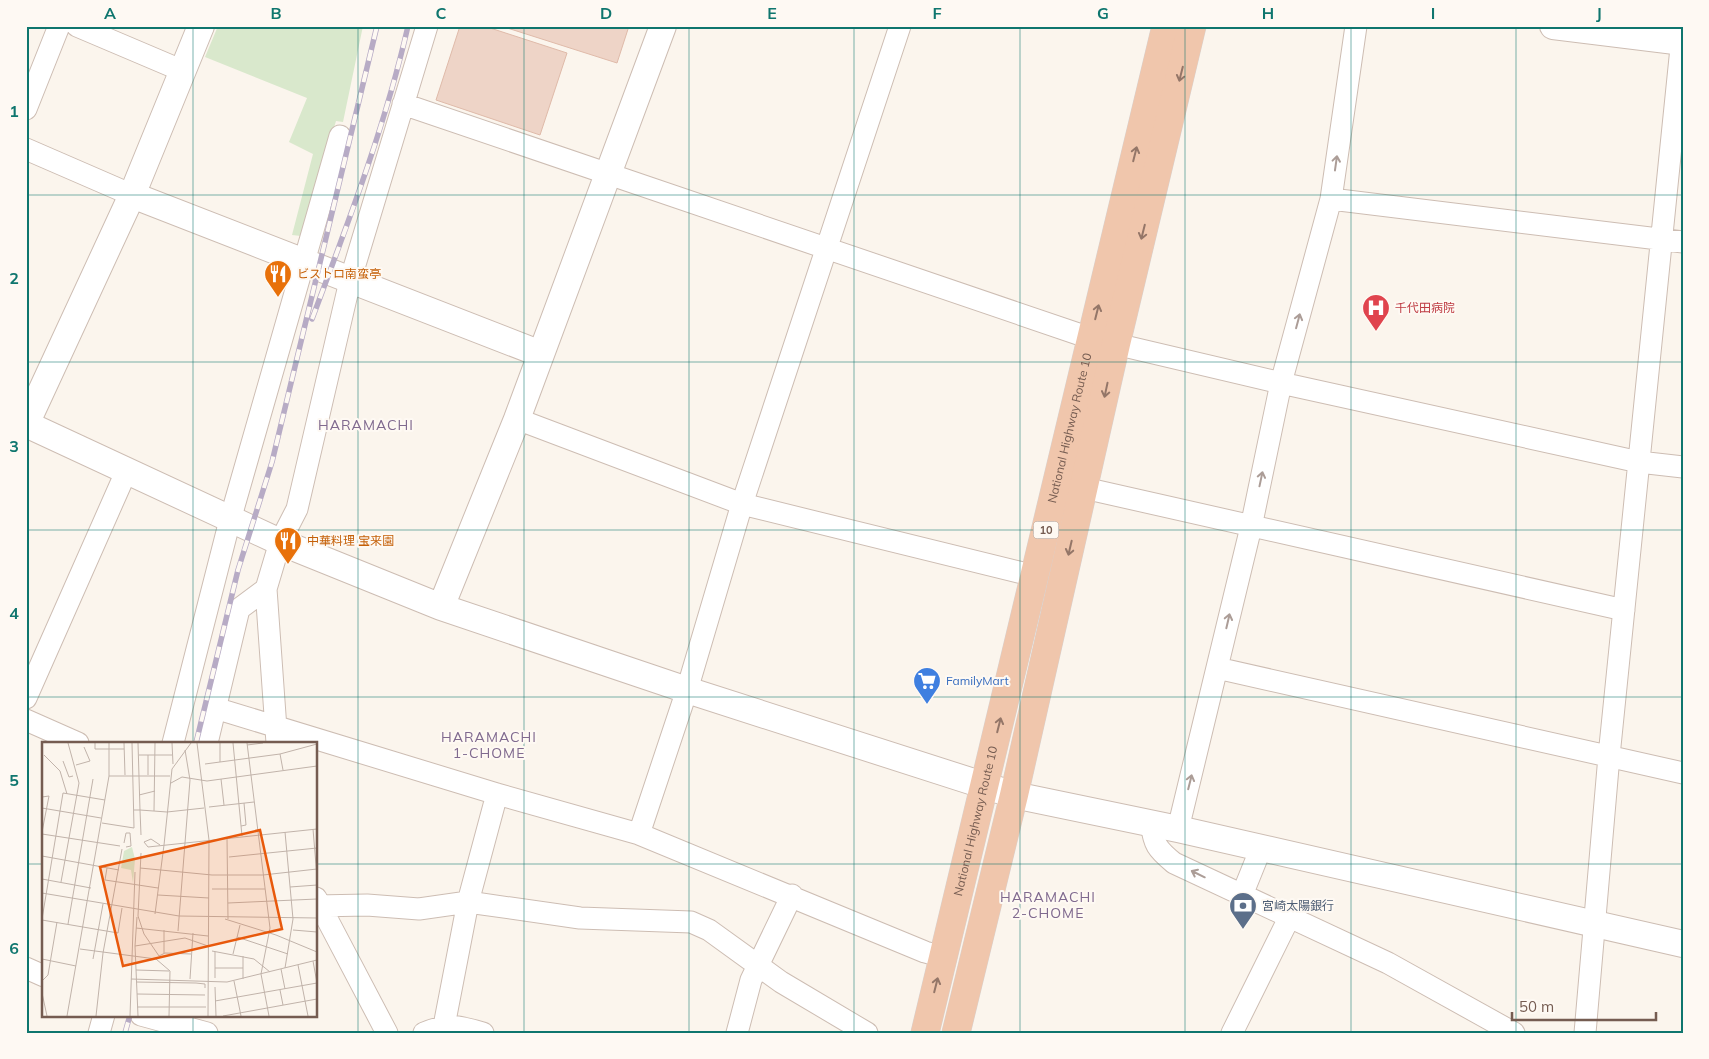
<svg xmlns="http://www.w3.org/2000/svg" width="1709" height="1059" font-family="Mulish,'Noto Sans JP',sans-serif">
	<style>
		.green { fill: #d9e8cc }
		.building { fill: #eed4c7; stroke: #dfbaa9 }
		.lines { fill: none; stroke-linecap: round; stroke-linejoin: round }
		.minor-casing { stroke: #cdbdb3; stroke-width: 23 }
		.tertiary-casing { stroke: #cdbdb3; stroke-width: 28 }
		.trunk-casing { stroke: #d8d1ce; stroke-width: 29 }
		.minor { stroke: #fff; stroke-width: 21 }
		.tertiary { stroke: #fff; stroke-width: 26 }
		.trunk { stroke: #f0c6ac; stroke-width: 28 }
		.rail-casing { stroke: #b7abc5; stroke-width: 5.5 }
		.rail { stroke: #fef9f3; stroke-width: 4; stroke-dasharray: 11; stroke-linecap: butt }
		.oneway { stroke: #947668 }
		.oneway2 { stroke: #ac9d97 }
		.grid { fill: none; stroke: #0f766e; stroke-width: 1; stroke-opacity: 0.55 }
		.labels { text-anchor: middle; stroke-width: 4; stroke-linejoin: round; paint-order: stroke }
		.shield { fill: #fef9f3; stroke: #9e8b82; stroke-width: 1 }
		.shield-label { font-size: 11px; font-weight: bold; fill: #755c51 }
		.food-label { font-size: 12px; fill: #c56008; stroke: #fef9f3; text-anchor: start }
		.health-label { font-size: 12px; fill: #be3a42; stroke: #fef9f3; text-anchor: start }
		.street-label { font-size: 12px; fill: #755c51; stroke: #fef9f3 }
		.shop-label { font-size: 12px; fill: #366cbe; stroke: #fef9f3; text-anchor: start }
		.service-label { font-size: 12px; fill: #4e5e75; stroke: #fef9f3; text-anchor: start }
		.neighbourhood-label { font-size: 14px; letter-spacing: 1px; fill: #806a8f; stroke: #fef9f3 }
		.inset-road { fill: none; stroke: #c1b3aa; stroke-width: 1 }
		.view { fill: #e8590c; fill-opacity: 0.15; stroke: #e8590c; stroke-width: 2.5 }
		.inset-edge { fill: none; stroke: #755c51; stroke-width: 2.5 }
		.neatline { fill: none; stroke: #0f766e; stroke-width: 2 }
		.grid-label { font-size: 16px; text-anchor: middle; font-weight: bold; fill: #0f766e }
	</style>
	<rect width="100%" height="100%" fill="#fbf5ed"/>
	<path class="green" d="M218,26h145l-20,96 -7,-1 -35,115 -9,-1 21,-81 -24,-12 18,-44 -102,-41z"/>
	<path class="building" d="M460,26h24l83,27 -27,82 -104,-35z
		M501,26h128l-12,37z"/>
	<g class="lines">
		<defs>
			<path id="minor" d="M77,26l106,45
				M403,104l687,234 191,45 358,79 44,5
				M26,109l33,-83
				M26,149l106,46
				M1331,199l352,43
				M517,419l225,85 293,72
				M1084,488l540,122
				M1217,668l466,105
				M26,698l100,-226
				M215,708l282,86 142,40 286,118 18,5
				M26,720l52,23
				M173,743l57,-223 110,-384
				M207,743l32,-134 27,-20
				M277,743l-11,-154 14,-47 17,-33 53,-228 77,-255
				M1151,823c3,22 6,26 23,40l214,100 126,70
				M1178,829l73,-302 30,-144 50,-184 25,-173
				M639,834l48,-144 55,-186 158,-478
				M1242,895l19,-47
				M316,898l71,135
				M316,906l51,-1 52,4 49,-7 112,16 111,4 18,8 72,52 86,51
				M26,968l18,8
				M141,1015l66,18
				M444,1026l24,-124 29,-108
				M99,1033l5,-18
				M424,1033c24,-10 34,-7 59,0
				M737,1033l14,-53 41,-85
				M1232,1033l57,-115
				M1585,1033l24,-277 74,-728"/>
			<path id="tertiary" d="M1553,26l130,16
				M132,195l409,159
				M26,424l254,118 161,65 246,83 327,105 164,34 505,115
				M26,424l106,-229 69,-169
				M441,607l76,-188 146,-393"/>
			<g id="trunk">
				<path id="s1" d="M925,1033l241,-1007"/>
				<path d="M956,1033l58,-238 102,-451 76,-318"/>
			</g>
		</defs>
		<use href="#minor" class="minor-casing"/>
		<use href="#tertiary" class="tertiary-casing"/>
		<use href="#trunk" class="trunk-casing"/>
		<use href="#minor" class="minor"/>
		<use href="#tertiary" class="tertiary"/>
		<use href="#trunk" class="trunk"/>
		<defs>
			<path id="rail" d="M312,319c36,-96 73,-192 96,-293
				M196,743l42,-173 34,-108 105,-436
				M125,1033l5,-18"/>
		</defs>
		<use href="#rail" class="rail-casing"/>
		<use href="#rail" class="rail"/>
	</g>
	<defs><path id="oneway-shaft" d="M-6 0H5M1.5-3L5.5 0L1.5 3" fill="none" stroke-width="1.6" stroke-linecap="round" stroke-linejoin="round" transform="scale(1.25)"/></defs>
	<g class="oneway">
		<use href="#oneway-shaft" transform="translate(1181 74) rotate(104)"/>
		<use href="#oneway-shaft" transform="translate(1135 154) rotate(-76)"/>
		<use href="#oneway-shaft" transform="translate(1143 232) rotate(104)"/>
		<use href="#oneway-shaft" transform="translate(1097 312) rotate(-76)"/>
		<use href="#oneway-shaft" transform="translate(1106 390) rotate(102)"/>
		<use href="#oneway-shaft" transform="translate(1070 548) rotate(103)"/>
		<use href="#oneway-shaft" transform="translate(999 725) rotate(-76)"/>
		<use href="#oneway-shaft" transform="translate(936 985) rotate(-76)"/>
	</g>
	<g class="oneway2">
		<use href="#oneway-shaft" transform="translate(1336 163) rotate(-82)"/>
		<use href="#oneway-shaft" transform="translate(1298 321) rotate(-75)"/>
		<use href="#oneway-shaft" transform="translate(1261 479) rotate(-78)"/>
		<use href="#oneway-shaft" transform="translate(1228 621) rotate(-77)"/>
		<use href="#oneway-shaft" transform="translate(1190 782) rotate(-76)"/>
		<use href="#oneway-shaft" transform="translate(1198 874) rotate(-154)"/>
	</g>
	<path class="grid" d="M193,26v717M358,26v1007M524,26v1007M689,26v1007M854,26v1007M1020,26v1007M1185,26v1007M1351,26v1007M1516,26v1007M26,195h1657M26,362h1657M26,530h1657M26,697h1657M26,864h18M316,864h1367M193,1015v18"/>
	<defs>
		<symbol id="restaurant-pin" viewBox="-11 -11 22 30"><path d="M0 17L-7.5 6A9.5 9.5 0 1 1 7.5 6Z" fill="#e8710a" stroke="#fef9f3"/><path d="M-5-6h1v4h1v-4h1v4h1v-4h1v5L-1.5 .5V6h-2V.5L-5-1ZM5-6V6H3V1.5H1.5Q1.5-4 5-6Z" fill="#fff"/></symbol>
		<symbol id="hospital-pin" viewBox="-11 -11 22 30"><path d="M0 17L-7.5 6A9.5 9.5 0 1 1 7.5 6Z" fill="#e0444e" stroke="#fef9f3"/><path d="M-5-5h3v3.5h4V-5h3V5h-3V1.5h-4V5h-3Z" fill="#fff"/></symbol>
		<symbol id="supermarket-pin" viewBox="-11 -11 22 30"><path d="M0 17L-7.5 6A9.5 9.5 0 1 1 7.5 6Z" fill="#3f7fe0" stroke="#fef9f3"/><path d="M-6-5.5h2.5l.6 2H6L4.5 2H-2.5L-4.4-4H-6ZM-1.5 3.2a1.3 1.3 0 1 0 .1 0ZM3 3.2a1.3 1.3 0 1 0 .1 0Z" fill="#fff"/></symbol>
		<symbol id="bank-pin" viewBox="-11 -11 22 30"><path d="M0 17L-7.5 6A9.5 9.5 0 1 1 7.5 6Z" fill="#5c6f8a" stroke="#fef9f3"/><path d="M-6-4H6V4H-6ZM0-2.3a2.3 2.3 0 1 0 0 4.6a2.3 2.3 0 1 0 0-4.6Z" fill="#fff"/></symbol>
	</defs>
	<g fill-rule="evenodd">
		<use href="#restaurant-pin" x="262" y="258" width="32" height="43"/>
		<use href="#hospital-pin" x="1360" y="292" width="32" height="43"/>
		<use href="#restaurant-pin" x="272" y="525" width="32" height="43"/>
		<use href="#supermarket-pin" x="911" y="665" width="32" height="43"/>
		<use href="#bank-pin" x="1227" y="890" width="32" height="43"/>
	</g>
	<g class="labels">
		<rect class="shield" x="1033.5" y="521.5" width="25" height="17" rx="4"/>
		<g class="shield-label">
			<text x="1046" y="534">10</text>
		</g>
		<g class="food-label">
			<text x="297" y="278">ビストロ南蛮亭</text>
			<text x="307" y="545">中華料理 宝来園</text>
		</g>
		<g class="health-label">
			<text x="1395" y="312">千代田病院</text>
		</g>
		<g class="street-label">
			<text dy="4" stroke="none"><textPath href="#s1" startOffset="622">National Highway Route 10</textPath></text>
			<text dy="4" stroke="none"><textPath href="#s1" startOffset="218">National Highway Route 10</textPath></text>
		</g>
		<g class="shop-label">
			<text x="946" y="685">FamilyMart</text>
		</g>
		<g class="service-label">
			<text x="1262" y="910">宮崎太陽銀行</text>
		</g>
		<g class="neighbourhood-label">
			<text x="366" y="430">HARAMACHI</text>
			<text x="489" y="742">HARAMACHI<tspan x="489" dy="16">1-CHOME</tspan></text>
			<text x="1048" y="902">HARAMACHI<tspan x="1048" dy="16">2-CHOME</tspan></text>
		</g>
	</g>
	<g transform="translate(42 742)">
		<rect width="275" height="275" fill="#fbf5ed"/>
		<path d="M90,105l3,12 -2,24 -2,-13 -10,-2 3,-17z" fill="#d9e8cc"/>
		<path class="inset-road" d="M53,1v6h29M82,1l1,32M96,1l2,67 27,2 37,-4M130,1l1,21M155,1l12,97 -1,176M178,1v19M191,1l9,93M205,1l23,185 -9,46 8,42M205,3l16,-2M238,12l3,16M2,13l16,16 7,23M97,13h33M106,13v20M21,19l6,16 4,-1M163,22l75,-10 37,-10M34,23l14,-4 -6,-14M67,34h61M179,37l3,26M129,41l11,-6 25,4 110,-15M97,53l16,-4M0,55l7,-1 -7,36M167,65l45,-5M0,66l59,10M92,68h6l1,25M112,69l1,-68M60,81l32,5 -2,-85M199,84l5,-1 -2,-22M271,87l4,48M0,92l78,12M185,96l1,81M82,101l2,-10h4l1,13 -5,1M118,103l-9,-6 -7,3 4,5 169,-18M122,103l8,-76 19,-26M99,111l-3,63 6,18 15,22 6,-3 26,1M0,114l77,14M187,115l88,-9M65,126l-2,12 53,8M98,126l72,7h51l54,-6M0,137l49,9M19,140l18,-99 -11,-40M248,145l27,-2M170,147h53M0,151l137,23 138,2M116,153l51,3M186,161l89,-4M113,172l9,-69M0,177l21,-126 42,7M183,177l51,16 41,17M0,178l76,13 4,-25M26,182l25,-145M94,186l72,8M122,188v23M251,188l24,2M136,189l12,-151 -5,-30M195,195l51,17M93,204l2,-29M38,207l76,10 14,12 -1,45M170,209l42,8 16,13M173,210v26M191,212l7,-29M201,214v23M0,217l34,7M51,217l10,-55M271,219l4,22M256,223l10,51M173,226h28M243,226l8,-49 -8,-87M239,227l4,20M94,228l33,1M89,237l96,3 90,-22M148,237l3,-46M0,239l6,-6 9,-53M192,239l7,35M94,240l60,1 9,1v4M173,245l1,29M238,248l3,15M0,251l5,23M95,252l68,1M173,259l102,-18M95,265h69M25,274l42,-240v-33M54,274l7,-63 19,-104M88,274l5,-144M96,274l-3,-70 50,-8 23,8M181,274l94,-17"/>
		<path class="view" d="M218,88l22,99 -159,37 -23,-99z"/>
		<rect width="275" height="275" class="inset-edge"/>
	</g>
	<rect width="1709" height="1059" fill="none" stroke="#fef9f3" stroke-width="55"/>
	<path d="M1512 1012v8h144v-8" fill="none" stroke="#755c51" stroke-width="2.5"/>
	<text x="1519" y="1012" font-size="15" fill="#755c51" stroke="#fef9f3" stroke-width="4" paint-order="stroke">50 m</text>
	<rect x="28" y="28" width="1654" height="1004" class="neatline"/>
	<g class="grid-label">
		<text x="110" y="19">A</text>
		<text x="276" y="19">B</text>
		<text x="441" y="19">C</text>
		<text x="606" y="19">D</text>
		<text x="772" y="19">E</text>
		<text x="937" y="19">F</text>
		<text x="1103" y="19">G</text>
		<text x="1268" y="19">H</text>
		<text x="1433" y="19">I</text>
		<text x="1599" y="19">J</text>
		<text x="14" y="117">1</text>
		<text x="14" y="284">2</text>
		<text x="14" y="452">3</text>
		<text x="14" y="619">4</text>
		<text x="14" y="786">5</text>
		<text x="14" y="954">6</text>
	</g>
</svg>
